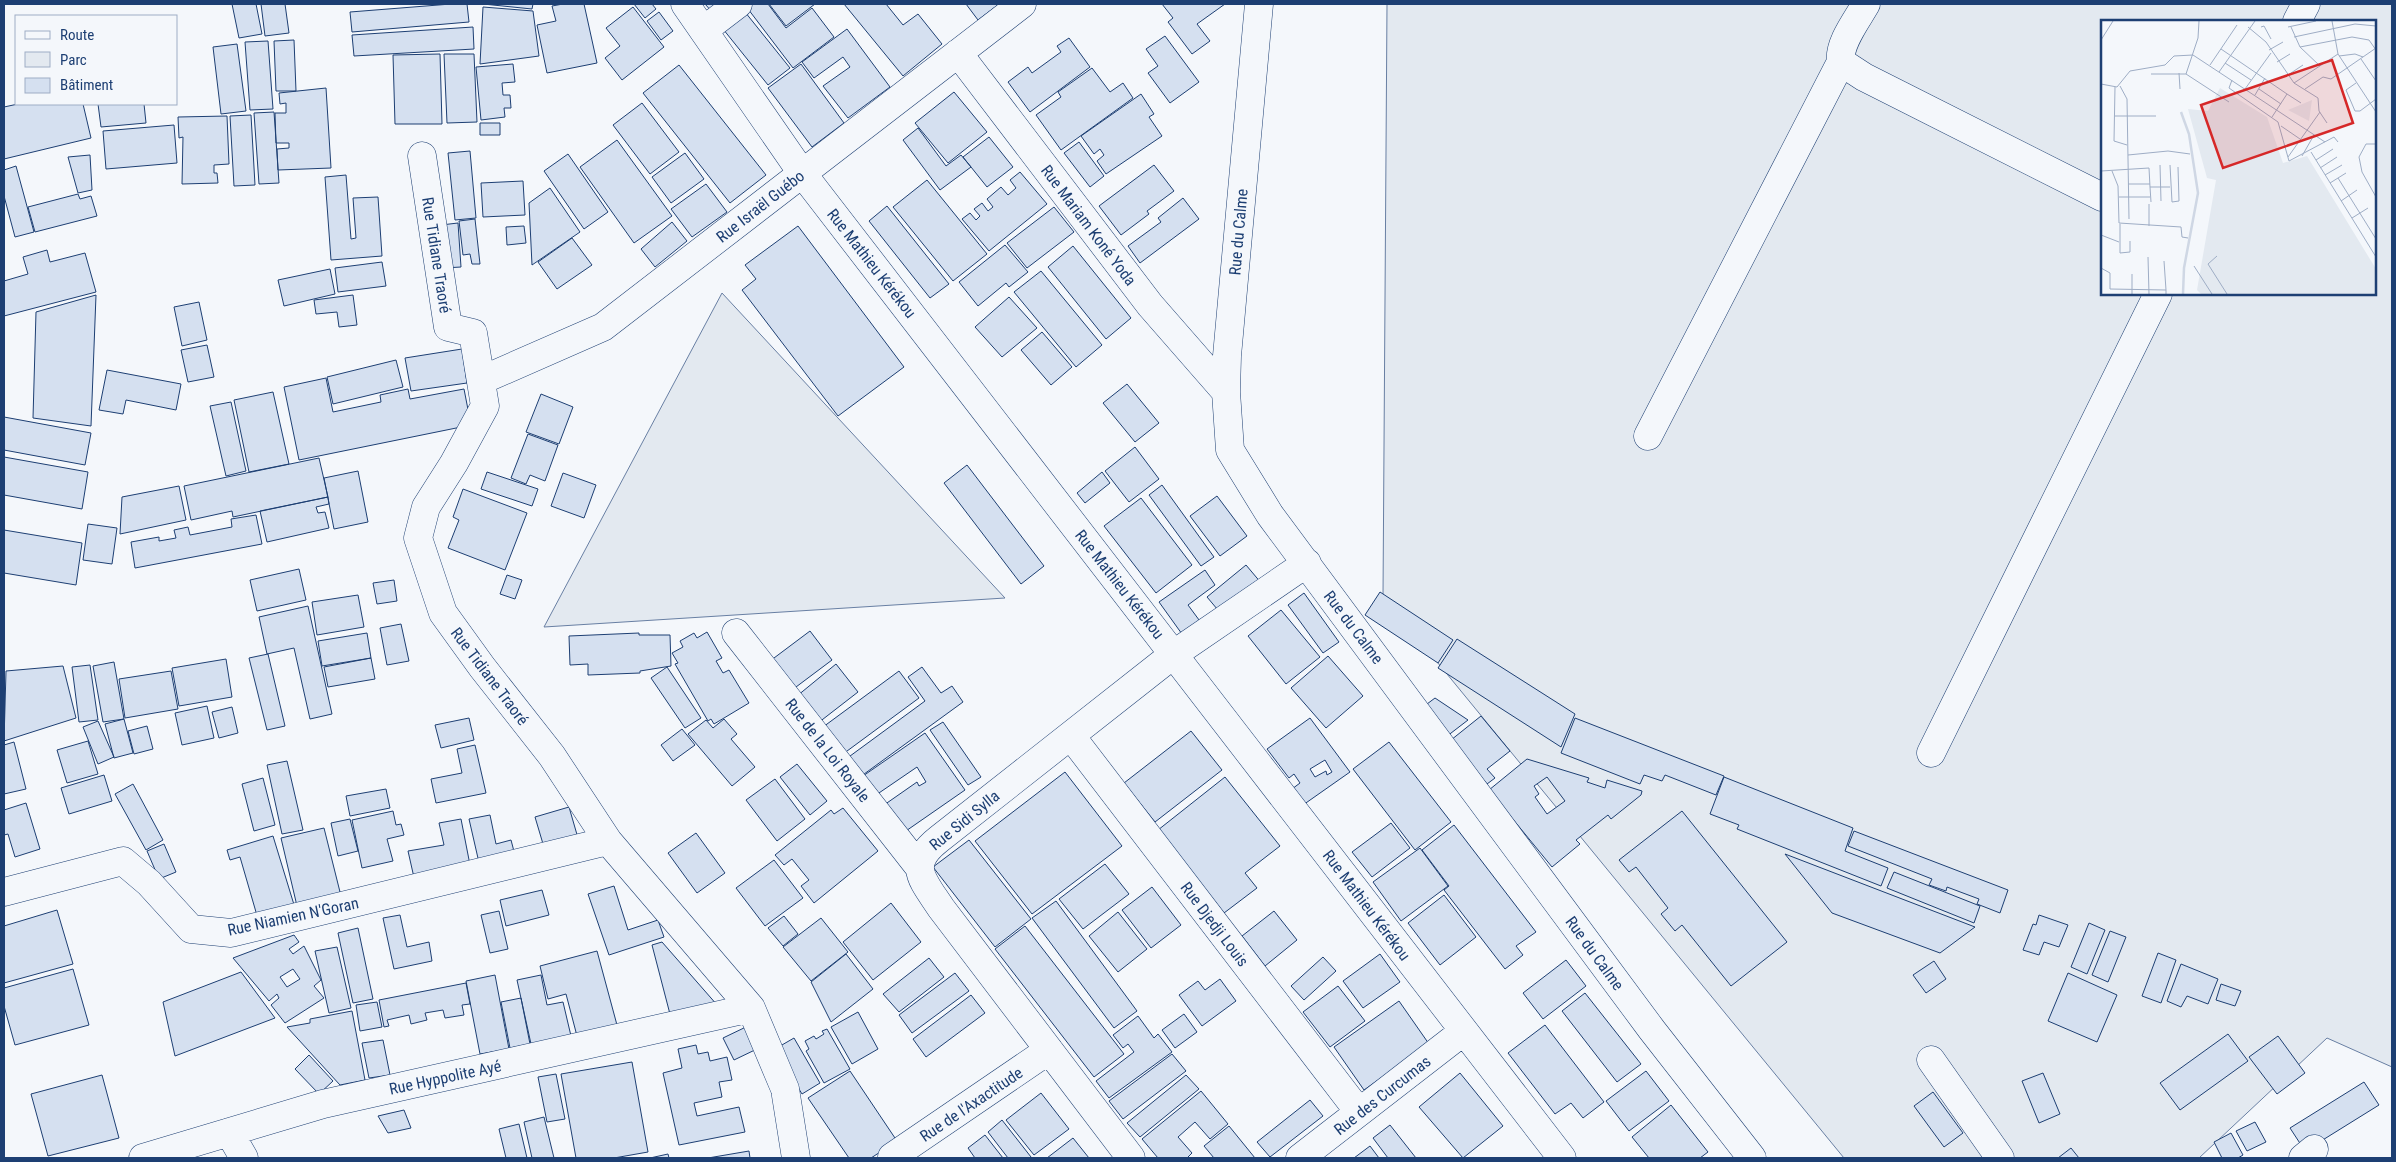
<svg xmlns="http://www.w3.org/2000/svg" width="2396" height="1162" font-family="'Roboto Condensed',sans-serif">
	<style>
		.green { fill: #e3e9f0; stroke: #687fa3; fill-rule: evenodd }
		.building { fill: #d5e0f0; stroke: #1d3f73; fill-rule: evenodd }
		.lines { fill: none; stroke-linecap: round; stroke-linejoin: round }
		.minor-casing { stroke: #1d3f73; stroke-width: 29 }
		.minor { stroke: #f4f7fb; stroke-width: 28 }
		.labels { text-anchor: middle; stroke-width: 4; stroke-linejoin: round; paint-order: stroke }
		.street-label { font-size: 16px; fill: #1d3f73; stroke: #f4f7fb }
		.inset-river { fill: none; stroke: #cfd7e4; stroke-width: 2.5 }
		.inset-road { fill: none; stroke: #9eadc5; stroke-width: 1 }
		.view { fill: #d62828; fill-opacity: 0.15; stroke: #d62828; stroke-width: 2.5 }
		.inset-edge { fill: none; stroke: #1d3f73; stroke-width: 2.5 }
	</style>
	<rect width="100%" height="100%" fill="#f4f7fb"/>
	<path class="green" d="M1387,4h1005v1063l-65,-29 -128,120h-355l-461,-562zM2102,21h273v273h-273z
		M722,293l283,305 -461,29z"/>
	<path class="building" d="M232,4h24l6,30 -23,4z
		M261,4h24l4,29 -24,3z
		M451,4h16l2,18 -117,10 -2,-20z
		M483,4h50l-1,5z
		M563,4h21l13,59 -50,10 -10,-48 19,-4 -4,-15z
		M634,4h18l4,5 -11,9z
		M705,4h20l-12,9z
		M747,4h21l18,24 26,-20 22,29 -41,31 -48,-63z
		M769,4h46l-29,22z
		M844,4h42l17,21 15,-11 24,30 -39,32z
		M966,4h33l-21,16z
		M1162,4h63l-28,20 13,17 -18,13 -24,-32 5,-4z
		M483,7l50,4 6,45 -59,8z
		M633,7l31,40 -42,33 -17,-22 15,-12 -14,-18z
		M741,7l49,61 -22,17 -49,-61z
		M659,12l14,19 -12,9 -14,-19z
		M473,27l1,22 -120,7 -2,-21z
		M847,29l43,58 -42,31 -25,-32 27,-19 -7,-10 -29,21 -12,-16z
		M1165,36l34,46 -29,21 -22,-30 10,-7 -12,-17z
		M1069,38l21,29 -60,45 -22,-30 20,-15 4,6 29,-21 -4,-6z
		M294,40l2,51h-20l-2,-50z
		M268,41l5,68 -23,1 -5,-68z
		M237,44l9,67 -25,3 -8,-67z
		M440,54l2,70h-47l-2,-69z
		M444,54h30l3,68 -30,1z
		M513,64l2,18 -13,1 1,12h7l1,13h-7l1,9 -24,3 -5,-53z
		M801,64l43,59 -32,24 -44,-59z
		M679,65l87,110 -36,28 -87,-110z
		M1092,68l18,24 13,-9 10,15 -72,52 -25,-35 25,-18 -3,-5z
		M326,88l5,80 -53,2 -1,-21 12,-1v-5h-13l-1,-30h11v-10l-6,1 -1,-11z
		M954,92l33,40 -39,31 -33,-40z
		M1141,94l13,20 -5,3 13,19 -56,38 -9,-13 7,-6 -4,-6 -6,5 -13,-18z
		M642,103l37,49 -29,22 -37,-49z
		M18,104h65l8,34 -87,21v-52z
		M98,104h46l2,19 -45,4z
		M274,112l5,71 -20,1 -5,-71z
		M251,115l4,70 -21,1 -4,-70z
		M227,116l2,48 -15,1v8h3l1,10 -36,1 1,-47 -4,1 -1,-21z
		M480,123h20v12h-20z
		M174,125l3,38 -71,6 -3,-38z
		M918,128l28,38 15,-11 10,12 -31,23 -37,-50z
		M989,137l24,30 -26,20 -24,-30z
		M617,140l55,76 -38,27 -54,-76z
		M1079,142l25,34 -14,11 -26,-34z
		M470,151l6,67 -21,2 -7,-67z
		M685,153l19,26 -33,24 -19,-26z
		M568,154l40,58 -24,17 -40,-58z
		M90,155l2,35 -14,3 -10,-36z
		M1154,165l20,26 -27,20 2,3 -28,21 -22,-29z
		M16,166l18,66 -19,5 -11,-41v-26z
		M1020,172l27,32 -58,47 -27,-32 8,-6 6,7 4,-4 -6,-7 8,-6 6,8 5,-4 -6,-8 14,-12 7,8 8,-7 -6,-8z
		M346,175l5,64 5,-1 -3,-40 25,-1 4,59 -51,4 -6,-83z
		M927,180l60,74 -34,27 -60,-74z
		M523,181l2,34 -42,2 -2,-34z
		M706,184l21,28 -35,25 -21,-28z
		M550,188l30,44 -48,33 -3,-62z
		M78,194l2,5 11,-3 6,20 -62,16 -7,-25z
		M1183,198l16,21 -59,44 -12,-17 33,-24 -3,-4z
		M887,206l62,78 -19,14 -61,-77z
		M1054,207l20,25 -47,36 -20,-25z
		M475,219l5,45h-8l-2,-10 -7,1 -4,-34z
		M672,222l15,19 -32,26 -14,-18z
		M458,223l3,44 -17,1 -3,-43z
		M524,226l2,17 -19,2 -1,-18z
		M798,226l106,141 -66,49 -96,-126 14,-11 -11,-14z
		M572,238l20,27 -35,24 -19,-27z
		M1005,245l23,27 -19,15 -3,-4 -28,23 -19,-24z
		M1073,246l58,72 -25,21 -58,-72z
		M47,250l3,12 35,-9 11,39 -92,24v-35l24,-7 -5,-17z
		M382,262l4,24 -48,6 -3,-24z
		M330,269l5,25 -51,12 -6,-26z
		M1041,271l61,74 -26,22 -62,-75z
		M96,295l-5,131 -58,-8 3,-106z
		M353,295l4,30 -18,2 -2,-15 -21,2 -2,-14z
		M1009,297l28,31 -35,29 -27,-30z
		M199,302l8,38 -25,6 -8,-39z
		M1042,332l30,35 -21,18 -30,-35z
		M207,345l7,32 -26,5 -7,-32z
		M462,349l5,34 -56,8 -6,-33z
		M396,360l7,27 -70,17 -6,-27z
		M107,370l74,14 -5,26 -50,-10 -3,14 -24,-4z
		M326,378l7,34 48,-10 -1,-7 28,-6 2,10 54,-10 7,36 -172,35 -15,-73z
		M1127,384l32,39 -24,19 -32,-39z
		M273,392l16,72 -40,8 -15,-72z
		M541,394l32,13 -14,37 -33,-12z
		M231,402l15,69 -20,5 -16,-70z
		M4,417l87,16 -6,32 -81,-15z
		M528,434l30,11 -13,36 -15,-6 -4,9 -15,-6z
		M1135,447l24,32 -30,23 -24,-31z
		M4,457l84,15 -6,37 -78,-14z
		M319,458l9,39 -95,20 -1,-6 -41,9 -7,-34z
		M967,465l77,101 -23,18 -77,-101z
		M358,471l10,51 -34,7 -10,-51z
		M487,472l51,17 -6,17 -51,-17z
		M1102,472l8,11 -25,20 -8,-10z
		M563,473l33,12 -12,33 -33,-12z
		M1162,485l52,72 -13,9 -52,-71z
		M179,486l7,34 -66,14 2,-37z
		M463,489l64,24 -22,57 -57,-22 11,-28 -6,-3z
		M1217,496l30,40 -27,20 -30,-40z
		M328,497l1,7 -13,3 2,6 7,-1 4,16 -62,14 -7,-31z
		M1141,498l51,67 -36,28 -52,-67z
		M256,515l6,29 -127,24 -4,-26 28,-5v4l17,-3 -2,-8 14,-3 2,8 42,-8 -1,-8z
		M88,524l29,4 -5,36 -29,-4z
		M4,530l78,13 -6,42 -72,-12z
		M1246,565l16,19 -39,32 -16,-19z
		M299,569l7,31 -49,11 -7,-31z
		M1205,570l10,15 -27,20 17,23 -18,13 -28,-39z
		M507,575l15,5 -7,19 -15,-5z
		M394,580l3,21 -20,3 -4,-21z
		M1380,592l73,48 -15,23 -73,-48z
		M1304,593l35,49 -16,11 -35,-48z
		M358,595l6,32 -47,8 -5,-33z
		M308,606l24,108 -22,5 -16,-71 -27,6 -8,-37z
		M1281,610l39,47 -34,27 -38,-48z
		M401,624l8,37 -22,4 -7,-37z
		M810,631l22,29 -40,30 -22,-29z
		M707,632l15,26 -6,3 7,12 6,-3 20,33 -35,21 -3,-5 -3,2 -33,-57 3,-1 -6,-10 11,-6 -3,-6 14,-8 3,5z
		M367,633l4,25 -49,8 -4,-25z
		M639,633v2h31l1,31 -31,5v2l-52,2v-11l-18,1 -1,-29z
		M1457,639l118,75 -14,33 -123,-79z
		M268,654l17,72 -18,4 -18,-72z
		M1328,656l35,40 -37,32 -35,-40z
		M371,658l4,21 -47,8 -4,-20z
		M226,659l6,38 -53,9 -7,-38z
		M114,662l10,57 -21,3 -10,-56z
		M836,664l22,28 -40,31 -21,-27z
		M90,665l8,55 -19,2 -7,-55z
		M63,666l13,52 -72,23 2,-70z
		M667,667l34,51 -16,10 -34,-50z
		M922,667l19,26 11,-7 11,16 -103,75 -14,-18 79,-58 -17,-24z
		M171,671l7,38 -53,9 -6,-39z
		M899,671l20,27 -76,56 -20,-27z
		M1435,698l33,22 -26,20 -23,-30z
		M207,706l7,32 -32,7 -7,-32z
		M232,707l6,26 -19,5 -7,-26z
		M1481,716l29,35 -23,18 8,9 -8,6 -36,-44z
		M469,718l5,22 -33,8 -6,-23z
		M1310,718l40,54 -47,33 -11,-16 8,-6 -6,-9 -5,4 -22,-29zM1325,760l7,12 -5,3 -1,-4 -11,6 -5,-8z
		M1575,718l149,58 -8,19 -51,-20 -3,6 -18,-6 -4,9 -79,-31z
		M124,719l9,34 -19,5 -9,-34z
		M724,719l13,15 -6,5 24,28 -23,19 -44,-52 18,-14 7,8z
		M98,721l16,36 -16,7 -15,-37z
		M943,722l38,55 -13,8 -38,-55z
		M147,726l6,23 -19,5 -6,-23z
		M682,729l13,16 -22,16 -12,-16z
		M1191,731l31,39 -67,52 -31,-39z
		M925,733l40,57 -62,43 -19,-28 33,-23 2,4 7,-4 -9,-15 -41,28 -13,-19z
		M88,741l10,33 -31,9 -10,-33z
		M14,742l12,47 -22,5v-49z
		M1389,742l62,80 -36,28 -62,-81z
		M475,745l11,48 -50,10 -5,-24 31,-6 -5,-24z
		M1527,759l62,19 -2,4 18,6 2,-8 35,11 -1,4 -30,24 -3,-4 -32,25 4,4 -28,23 -63,-77zM1547,777l18,24 -18,13 -12,-17 4,-3 -5,-8z
		M287,761l16,69 -21,4 -15,-69z
		M797,764l30,37 -17,14 -30,-38z
		M1065,772l57,74 -90,68 -57,-73z
		M104,775l8,26 -43,13 -8,-26z
		M1225,777l55,69 -35,27 12,15 -33,25 -66,-83z
		M1724,777l129,51 -8,23 43,17 -7,18 -144,-57 2,-4 -29,-11z
		M263,778l12,47 -21,6 -12,-47z
		M775,779l30,40 -28,22 -31,-41z
		M133,784l30,56 -17,10 -31,-56z
		M386,789l4,19 -40,8 -4,-20z
		M26,803l14,46 -25,8 -7,-23 -4,1v-25z
		M569,807l11,38 -34,9 -11,-37z
		M843,808l35,43 -64,52 -13,-17 8,-6 -17,-21 -8,6 -9,-10 56,-45 3,4z
		M393,811l3,14 5,-1 3,11 -17,4 6,22 -31,7 -10,-48z
		M1682,811l105,131 -56,44 -49,-61 -7,6 -14,-17 7,-6 -32,-41 -7,5 -10,-12z
		M490,815l6,29 15,-4 5,19 -36,8 -11,-48z
		M350,819l8,32 -20,5 -7,-33z
		M461,819l10,51 -56,12 -7,-31 36,-6 -5,-22z
		M1391,823l19,25 -38,29 -20,-25z
		M1454,825l82,107 -20,14 7,9 -18,14 -61,-79 5,-4 -27,-36z
		M324,828l17,68 -44,10 -16,-68z
		M1854,831l154,59 -8,23 -23,-9 2,-5 -32,-12 -1,4 -17,-6 3,-6 -84,-33z
		M696,833l29,40 -28,20 -29,-40z
		M273,836l22,72 -37,11 -18,-62 -10,3 -3,-10z
		M969,840l62,79 -36,28 -62,-80z
		M164,844l12,28 -17,7 -12,-28z
		M1420,848l28,38 -47,35 -28,-39z
		M1785,854l190,73 -35,26 -108,-40z
		M774,860l29,38 -38,28 -29,-38z
		M1105,864l24,30 -46,35 -24,-30z
		M1894,872l86,34 -6,17 -87,-35z
		M614,886l14,44 30,-10 6,17 -55,18 -21,-61z
		M1152,887l29,38 -30,23 -29,-38z
		M542,890l7,25 -43,11 -6,-26z
		M1444,895l32,42 -36,28 -32,-42z
		M1056,901l81,110 -23,17 -82,-110z
		M891,903l30,39 -48,38 -30,-38z
		M57,910l16,54 -69,19v-57z
		M499,911l9,38 -18,4 -9,-38z
		M1274,911l23,29 -32,26 -23,-30z
		M1118,912l29,37 -29,23 -29,-36z
		M400,915l7,32 22,-5 3,19 -38,8 -11,-51z
		M2039,915l29,10 -9,22 -15,-5 -5,13 -16,-5 10,-26 3,1z
		M784,916l14,18 -15,12 -15,-18z
		M821,918l27,34 -37,29 -28,-34z
		M2089,923l16,7 -18,44 -16,-7z
		M1025,926l99,128 -30,23 -99,-128z
		M358,928l15,71 -20,4 -15,-70z
		M2110,931l16,6 -18,45 -16,-7z
		M294,935l5,7 -10,7 4,5 11,-8 17,34 -7,6 10,12 -39,25 -14,-18 8,-7 -2,-4 -8,7 -36,-43zM293,969l7,10 -13,8 -7,-10z
		M662,942l56,64 -47,12 -19,-73z
		M337,947l14,61 -22,5 -14,-62z
		M597,951l20,74 -40,11 -11,-42 -18,5 -8,-33z
		M2158,953l18,7 -15,43 -19,-7z
		M846,954l27,35 -42,33 -20,-40z
		M1380,954l20,28 -37,26 -20,-27z
		M1323,957l13,14 -32,29 -13,-14z
		M929,958l15,19 -45,35 -16,-18z
		M1566,960l20,26 -43,33 -20,-26z
		M1934,961l12,18 -20,14 -13,-18z
		M2181,964l37,15 -10,25 -21,-8 -6,11 -14,-6z
		M73,969l16,56 -74,20 -11,-39v-18z
		M241,972l34,46 -100,38 -12,-54z
		M955,973l14,18 -57,42 -13,-18z
		M2068,973l49,22 -20,47 -49,-21z
		M495,975l14,74 -29,5 -14,-73z
		M541,975l6,30 16,-3 8,34 -40,8 -14,-64z
		M1220,979l16,22 -34,25 -23,-31 19,-14 7,9z
		M466,983l4,21 -8,1 2,10 -19,3 -2,-8 -18,3 2,7 -16,4 -2,-9 -22,5 2,6 -5,1 -5,-27z
		M2221,984l20,7 -6,15 -19,-6z
		M1338,986l27,35 -35,26 -27,-35z
		M1585,993l56,71 -24,18 -55,-71z
		M971,995l14,18 -59,44 -13,-18z
		M521,998l9,46 -20,4 -9,-46z
		M1399,1001l30,43 -65,46 -30,-43z
		M377,1002l5,25 -22,4 -4,-26z
		M352,1011l13,69 -25,5 -53,-58 23,-4v-4z
		M858,1012l20,37 -26,15 -21,-37z
		M1184,1014l13,18 -22,16 -13,-18z
		M1138,1016l16,22 4,-4 14,18 -63,46 -13,-17 38,-29 -6,-8 -5,4 -10,-13z
		M1545,1025l59,77 -21,16 -12,-15 -16,11 -47,-61z
		M748,1026l11,22 -25,12 -11,-22z
		M827,1029l23,40 -26,14 -18,-32 3,-2 -4,-8 9,-5 2,3 8,-5 -2,-3z
		M2228,1034l20,27 -68,49 -20,-27z
		M2278,1036l27,37 -28,21 -28,-37z
		M794,1038l26,45 -18,11 -27,-45z
		M383,1040l7,35 -21,3 -7,-35z
		M696,1045l2,9 10,-2 2,9 17,-4 5,23 -13,2 3,15 -28,6 3,13 42,-9 6,25 -66,13 -16,-72 19,-5 -4,-19z
		M1172,1054l14,17 -63,48 -14,-18z
		M309,1055l24,26 -14,13 -24,-25z
		M632,1062l16,90 -34,6h-38l-15,-84z
		M850,1071l47,70 -26,17h-22l-41,-60z
		M1646,1071l23,30 -40,30 -23,-30z
		M1460,1073l43,53 -40,32 -44,-51z
		M2043,1073l17,41 -21,9 -17,-42z
		M556,1074l9,45 -18,3 -9,-45z
		M102,1075l17,63 -71,18 -17,-62z
		M1186,1075l13,14 -59,48 -13,-14z
		M2364,1082l15,23 -74,46 -15,-23z
		M1201,1091l27,33 -18,15 -15,-17 -17,15 14,16 -5,5h-29l-16,-19z
		M1933,1092l30,41 -19,14 -30,-41z
		M1041,1093l28,36 -35,26 -28,-35z
		M1310,1100l13,16 -53,41 -13,-15z
		M1671,1105l37,47 -8,6h-51l-17,-21z
		M404,1110l7,18 -23,5 -10,-17z
		M544,1117l10,41h-22l-8,-36z
		M1002,1120l29,37 -1,1h-22l-20,-26z
		M2255,1122l11,20 -19,9 -11,-20z
		M519,1124l8,34h-21l-7,-29z
		M1390,1125l26,33h-28l-15,-20z
		M1229,1126l26,32h-41l-10,-12z
		M2231,1133l12,22 -5,3h-16l-8,-16z
		M985,1135l18,23h-28l-7,-10z
		M1073,1138l16,20h-42z
		M1370,1146l9,12h-25z
		M2071,1148l8,10h-21z
		M749,1151l1,7h-42z
		M668,1154l1,4h-19z"/>
	<g class="lines">
		<defs>
			<path id="minor" d="M685,4l117,169 760,985
				M1259,4l-32,352 -1,36 4,58 40,65 382,515 100,128
				M2297,21l9,-17
				M704,30l34,-26
				M958,53l192,252 76,87
				M1841,62l23,15 238,120
				M422,156l26,171 25,6 12,73 -31,57 -28,44 -8,31 25,75 39,54 70,89 56,85 143,167 34,81 11,69
				M482,380l121,-53 419,-323
				M1648,436l193,-374c-3,-18 16,-42 25,-58
				M736,633l183,234
				M1071,736l288,376
				M1931,753l227,-459
				M4,892l119,-31 26,22 42,46 40,4 377,-92
				M1931,1060l69,98
				M229,1132l15,26
				M892,1157l157,-107
				M143,1158l180,-54 428,-96
				M1131,1158l-190,-250c-19,-29 -35,-43 -2,-69l235,-185 133,-91
				M1300,1158l164,-127
				M2303,1158l11,-9"/>
		</defs>
		<use href="#minor" class="minor-casing"/>
		<use href="#minor" class="minor"/>
	</g>
	<g class="labels">
		<g class="street-label">
			<text transform="translate(760 206) rotate(-38)" y="6">Rue Israël Guébo</text>
			<text transform="translate(1089 225) rotate(53)" y="6">Rue Mariam Koné Yoda</text>
			<text transform="translate(1238 232) rotate(-85)" y="6">Rue du Calme</text>
			<text transform="translate(437 255) rotate(81)" y="6">Rue Tidiane Traoré</text>
			<text transform="translate(872 263) rotate(52)" y="6">Rue Mathieu Kérékou</text>
			<text transform="translate(1120 584) rotate(52)" y="6">Rue Mathieu Kérékou</text>
			<text transform="translate(1354 627) rotate(53)" y="6">Rue du Calme</text>
			<text transform="translate(490 676) rotate(53)" y="6">Rue Tidiane Traoré</text>
			<text transform="translate(828 750) rotate(52)" y="6">Rue de la Loi Royale</text>
			<text transform="translate(964 820) rotate(-39)" y="6">Rue Sidi Sylla</text>
			<text transform="translate(1367 905) rotate(53)" y="6">Rue Mathieu Kérékou</text>
			<text transform="translate(293 916) rotate(-12)" y="6">Rue Niamien N'Goran</text>
			<text transform="translate(1215 924) rotate(53)" y="6">Rue Djedji Louis</text>
			<text transform="translate(1595 953) rotate(54)" y="6">Rue du Calme</text>
			<text transform="translate(445 1077) rotate(-12)" y="6">Rue Hyppolite Ayé</text>
			<text transform="translate(1382 1095) rotate(-38)" y="6">Rue des Curcumas</text>
			<text transform="translate(971 1104) rotate(-34)" y="6">Rue de l'Axactitude</text>
		</g>
	</g>
	<g transform="translate(2101 20)">
		<rect width="275" height="275" fill="#f4f7fb"/>
		<path d="M119,68l47,29 16,46 24,-7 69,113v25h-175l-4,-4 19,-110 -9,-2 -19,-69 20,2zM211,80l-3,21 -21,-11z" fill="#e3e9f0"/>
		<path class="inset-river" d="M80,92l8,22 9,59 -14,75 -1,26"/>
		<path class="inset-road" d="M231,1l6,33 38,58M147,7l18,15 28,41 24,15 1,13 8,12M160,7l3,-1 7,13M187,7l28,-6M190,7l9,20 20,19M193,17l61,-13 21,2M0,20l12,-19M199,27l52,-10 17,3 7,10M120,29l66,45 -15,23M168,30l14,-8M238,36l16,-2 8,3M260,39l15,22M176,42l13,-8M124,43l26,17M109,45l27,-40M118,52l36,-51M78,53l1,16M50,54h35l12,-36 1,-17M85,54l43,28M187,55l15,-10M131,60l-3,8 49,34 11,39 45,-24 4,5M193,63l44,-29M255,63l-10,7 9,21h5l16,-12M0,64l16,3 13,-16 35,-6 9,-9 19,-1 132,87M19,66l7,13 2,120M14,67l-1,54 13,4M144,69l26,-36M158,69l22,15M204,69l18,-12 8,2 45,-31M186,74l14,9M154,75l10,-17M14,96h41M180,106l19,13M275,124h-10l-7,13 3,15 14,25M210,132l65,105M27,135l40,-4 22,3M201,136l12,-21M187,137l32,-45M215,140l17,-11M59,145l1,36M69,145l2,37 7,-1 -1,-34M219,148l17,-11M0,151l48,-3 1,19h20M11,151l6,15 1,37 62,4 1,10 6,1M224,155l17,-10M237,158l38,61M229,163l16,-10M27,164h22M49,167l1,15M18,177h31M240,181l16,-11M251,198l16,-10M19,204v29l10,-1v-11M48,206v-22M0,215l18,7M116,236l-9,8 19,30M47,237l1,37M63,241l2,29M93,246l18,28M0,248l9,5v16l56,1v4M31,254v20"/>
		<path class="view" d="M231,40l21,63 -130,45 -22,-63z"/>
		<rect width="275" height="275" class="inset-edge"/>
	</g>
	<rect width="2396" height="1162" fill="none" stroke="#1d3f73" stroke-width="10"/>
	<rect x="15" y="15" width="162" height="90" fill="#f4f7fb" stroke="#9eadc5"/>
	<rect x="25" y="31" width="25" height="8" fill="#f4f7fb" stroke="#9eadc5"/>
	<text x="60" y="40" font-size="15" fill="#1d3f73">Route</text>
	<rect x="25" y="52" width="25" height="15" fill="#e3e9f0" stroke="#9eadc5"/>
	<text x="60" y="65" font-size="15" fill="#1d3f73">Parc</text>
	<rect x="25" y="78" width="25" height="15" fill="#d5e0f0" stroke="#9eadc5"/>
	<text x="60" y="90" font-size="15" fill="#1d3f73">Bâtiment</text>
</svg>
